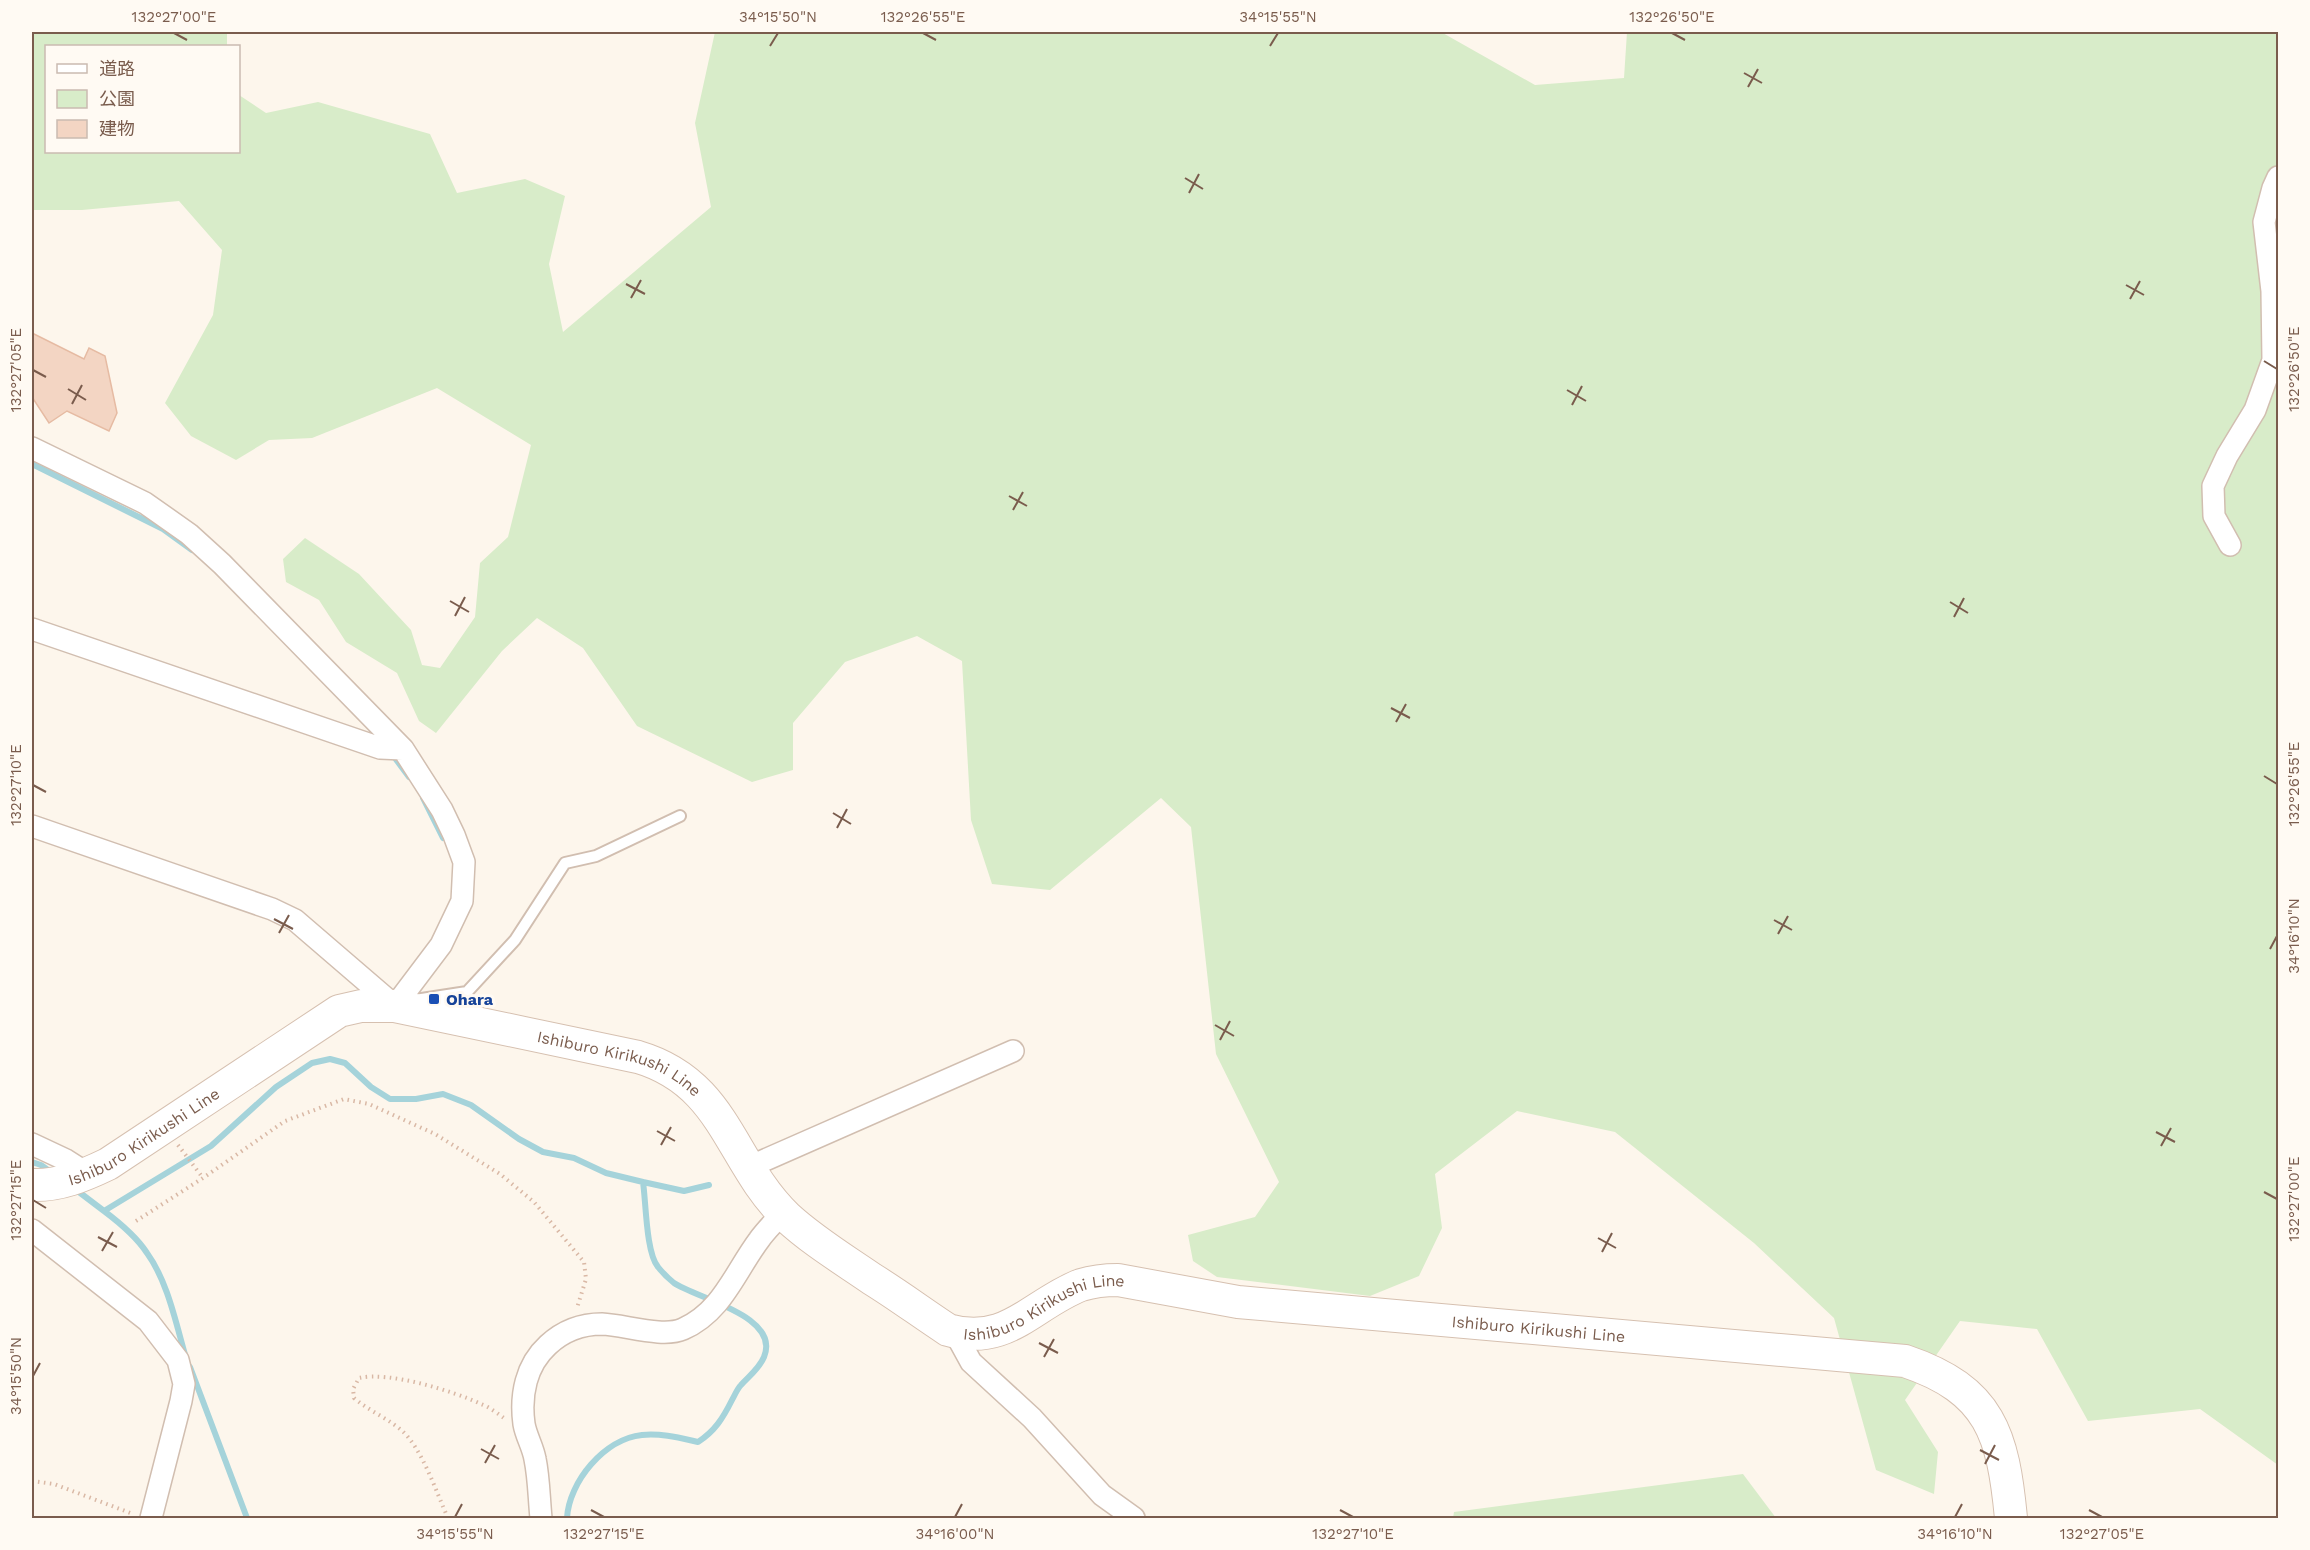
<svg xmlns="http://www.w3.org/2000/svg" width="2310" height="1550" font-family="'Work Sans','Noto Sans JP',sans-serif">
	<style>
		.green { fill: #d8ecc9 }
		.lines { fill: none; stroke-linecap: round; stroke-linejoin: round }
		.stream { stroke: #a5d3da; stroke-width: 6 }
		.building { fill: #f3d5c3; stroke: #e6bba3; stroke-width: 1.5 }
		.service-casing { stroke: #d1beb0; stroke-width: 14 }
		.minor-casing { stroke: #d1beb0; stroke-width: 24 }
		.secondary-casing { stroke: #d6c0b0; stroke-width: 34 }
		.path { stroke: #d9b8a5; stroke-width: 4; stroke-dasharray: 1.5 4.5; stroke-linecap: butt }
		.service { stroke: #fff; stroke-width: 10 }
		.minor { stroke: #fff; stroke-width: 21 }
		.secondary { stroke: #fff; stroke-width: 32 }
		.ticks { fill: none; stroke: #7a5c4d; stroke-width: 2 }
		.transit-dot { fill: #1a4fb4; stroke: #fffaf3; stroke-width: 2 }
		.labels { text-anchor: middle; stroke-width: 6; stroke-linejoin: round; paint-order: stroke }
		.transit-label { font-size: 16px; font-weight: bold; fill: #164399; stroke: #fffaf3; text-anchor: start }
		.street-label { font-size: 16px; fill: #7a5c4d; stroke: #fffaf3 }
		.neatline { fill: none; stroke: #7a5c4d; stroke-width: 2 }
		.ticks-label { font-size: 15px; text-anchor: middle; fill: #7a5c4d }
	</style>
	<rect width="100%" height="100%" fill="#fdf6ec"/>
	<path class="green" d="M32,32h195v14h-181v106h192l1,-57 27,18 52,-11 112,32 27,59 68,-14 40,17 -16,68 14,68 148,-125 -16,-84 20,-91h726l94,53 89,-7 3,-46h651v1433l-78,-56 -112,12 -51,-92 -77,-8 -55,79 33,52 -4,42 -58,-24 -42,-152 -80,-75 -139,-111 -98,-21 -82,63 7,54 -23,48 -49,20 -153,-19 -24,-16 -5,-26 67,-18 24,-35 -63,-128 -25,-227 -30,-29 -111,92 -58,-6 -21,-64 -9,-159 -45,-25 -72,26 -52,61v47l-41,12 -115,-56 -54,-78 -46,-30 -35,33 -66,82 -17,-12 -22,-48 -51,-31 -27,-42 -33,-18 -3,-23 22,-21 54,36 52,56 11,35 18,3 35,-51 5,-54 28,-26 23,-92 -94,-57 -125,50 -43,2 -33,20 -45,-24 -26,-33 48,-88 9,-65 -43,-49 -97,9h-50z
		M1743,1474l33,44h-323l1,-6z"/>
	<g class="lines">
		<path class="stream" d="M32,464l131,65 29,21
			M392,754l17,23
			M423,798l20,40
			M32,1162l9,3 11,8
			M643,1182l41,9 25,-6
			M75,1189l29,22 107,-65 65,-59 36,-24 18,-4 15,4 26,24 19,12h26l27,-5 28,11 48,34 24,13 31,6 32,15 37,9c3,20 3,71 15,85 4,5 11,12 16,16 24,16 107,33 90,74 -5,12 -15,19 -23,28 -4,4 -6,10 -9,15 -9,18 -17,31 -34,42 -18,-4 -37,-9 -56,-7 -38,4 -73,47 -75,83
			M104,1211c16,12 32,25 43,42 21,29 29,71 39,105
			M190,1367l57,151"/>
	</g>
	<path class="building" d="M32,333l52,26 5,-11 16,8 12,57 -8,18 -42,-20 -18,12 -17,-26z"/>
	<g class="lines">
		<defs>
			<path id="service" d="M415,1000l52,-8 48,-52 50,-77 31,-7 84,-40"/>
			<path id="minor" d="M32,448l113,55 44,31 33,30 181,185 39,61 12,25 10,27 -2,39 -21,44 -46,61 -100,-86 -23,-11 -240,-83
				M2230,545l-16,-29 -1,-30 14,-30 28,-46 18,-50 -1,-69 -8,-69 9,-34 5,-11
				M32,629l348,119 23,1
				M32,1144l34,16 22,14
				M749,1167l264,-116
				M32,1230l116,91 30,39 6,24 -3,17 -30,117
				M954,1331l17,31 61,56 70,77 32,23
				M541,1518c-2,-19 -2,-40 -6,-59 -2,-12 -9,-23 -11,-35 -4,-29 2,-59 24,-79 15,-14 33,-21 54,-21 23,1 61,14 81,5 39,-17 52,-57 76,-89 7,-10 16,-18 24,-28"/>
			<g id="secondary">
				<path id="s1" d="M32,1185c27,1 51,-9 76,-21l231,-153 22,-5h34l243,51c88,26 91,104 149,160 26,24 56,42 85,62 26,16 50,34 76,51 59,17 84,-26 133,-45 13,-4 24,-5 37,-5l120,22 667,59c86,29 98,74 106,157"/>
			</g>
		</defs>
		<use href="#service" class="service-casing"/>
		<use href="#minor" class="minor-casing"/>
		<use href="#secondary" class="secondary-casing"/>
		<path class="path" d="M178,1145l25,33
			M136,1221l67,-43 82,-57 59,-22 25,5 66,30 65,40 34,28 50,60 2,17 -9,29
			M32,1481l22,3 79,30
			M448,1518c-12,-26 -26,-71 -48,-89 -15,-12 -32,-19 -46,-31l-1,-9 6,-11c30,-7 94,13 122,26 8,3 16,9 23,14"/>
		<use href="#service" class="service"/>
		<use href="#minor" class="minor"/>
		<use href="#secondary" class="secondary"/>
	</g>
	<path class="ticks" d="M174,33l13,7M923,33l13,7M1672,33l13,7M770,46l8,-13M1270,46l8,-13M1744,73l18,10M1748,87l10,-18M1185,178l18,11M1189,193l10,-19M626,284l19,10M2126,285l18,10M631,298l10,-18M2130,299l10,-18M2264,361l13,8M33,370l13,7M68,389l18,11M1567,390l19,11M72,404l10,-19M1572,405l10,-19M1009,496l18,10M1013,510l10,-18M450,601l19,11M1950,602l18,11M455,616l10,-19M1954,617l10,-19M1391,708l19,10M1396,722l10,-18M2264,776l13,8M33,785l13,7M833,813l18,11M837,828l10,-19M274,919l19,10M1774,920l18,10M279,933l10,-18M1778,934l10,-18M2270,949l7,-13M1215,1025l19,11M1220,1040l10,-19M657,1131l18,10M2156,1132l19,10M661,1145l10,-18M2161,1146l10,-18M2264,1192l13,7M33,1200l13,8M98,1237l19,10M1598,1238l18,10M102,1251l11,-19M1602,1252l10,-19M1039,1343l19,10M1044,1357l10,-18M33,1376l7,-13M481,1449l18,10M1980,1450l19,10M485,1463l10,-18M1985,1464l10,-19M591,1510l13,7M1340,1510l13,7M2089,1510l13,7M455,1517l7,-13M955,1517l7,-13M1955,1517l7,-13"/>
	<rect class="transit-dot" x="428" y="993" width="12" height="12" rx="3"/>
	<g class="labels">
		<g class="transit-label">
			<text x="446" y="1005">Ohara</text>
		</g>
		<g class="street-label">
			<text dy="6" stroke="none"><textPath href="#s1" startOffset="646">Ishiburo Kirikushi Line</textPath></text>
			<text dy="6" stroke="none"><textPath href="#s1" startOffset="124">Ishiburo Kirikushi Line</textPath></text>
			<text dy="6" stroke="none"><textPath href="#s1" startOffset="1185">Ishiburo Kirikushi Line</textPath></text>
			<text dy="6" stroke="none"><textPath href="#s1" startOffset="1689">Ishiburo Kirikushi Line</textPath></text>
		</g>
	</g>
	<rect width="2310" height="1550" fill="none" stroke="#fffaf3" stroke-width="66"/>
	<rect x="45" y="45" width="195" height="108" fill="#fffaf3" stroke="#cabbb1" stroke-width="1.5"/>
	<rect x="57" y="64" width="30" height="9" fill="#ffffff" stroke="#cabbb1" stroke-width="1.5"/>
	<text x="99" y="75" font-size="18" fill="#7a5c4d">道路</text>
	<rect x="57" y="90" width="30" height="18" fill="#d8ecc9" stroke="#cabbb1" stroke-width="1.5"/>
	<text x="99" y="105" font-size="18" fill="#7a5c4d">公園</text>
	<rect x="57" y="120" width="30" height="18" fill="#f3d5c3" stroke="#cabbb1" stroke-width="1.5"/>
	<text x="99" y="135" font-size="18" fill="#7a5c4d">建物</text>
	<rect x="33" y="33" width="2244" height="1484" class="neatline"/>
	<g class="ticks-label">
		<text x="174" y="22">132°27'00"E</text>
		<text x="778" y="22">34°15'50"N</text>
		<text x="923" y="22">132°26'55"E</text>
		<text x="1278" y="22">34°15'55"N</text>
		<text x="1672" y="22">132°26'50"E</text>
		<text transform="translate(2294 369) rotate(-90)" y="5">132°26'50"E</text>
		<text transform="translate(16 370) rotate(-90)" y="5">132°27'05"E</text>
		<text transform="translate(2294 784) rotate(-90)" y="5">132°26'55"E</text>
		<text transform="translate(16 785) rotate(-90)" y="5">132°27'10"E</text>
		<text transform="translate(2294 936) rotate(-90)" y="5">34°16'10"N</text>
		<text transform="translate(2294 1199) rotate(-90)" y="5">132°27'00"E</text>
		<text transform="translate(16 1200) rotate(-90)" y="5">132°27'15"E</text>
		<text transform="translate(16 1376) rotate(-90)" y="5">34°15'50"N</text>
		<text x="455" y="1539">34°15'55"N</text>
		<text x="604" y="1539">132°27'15"E</text>
		<text x="955" y="1539">34°16'00"N</text>
		<text x="1353" y="1539">132°27'10"E</text>
		<text x="1955" y="1539">34°16'10"N</text>
		<text x="2102" y="1539">132°27'05"E</text>
	</g>
</svg>
